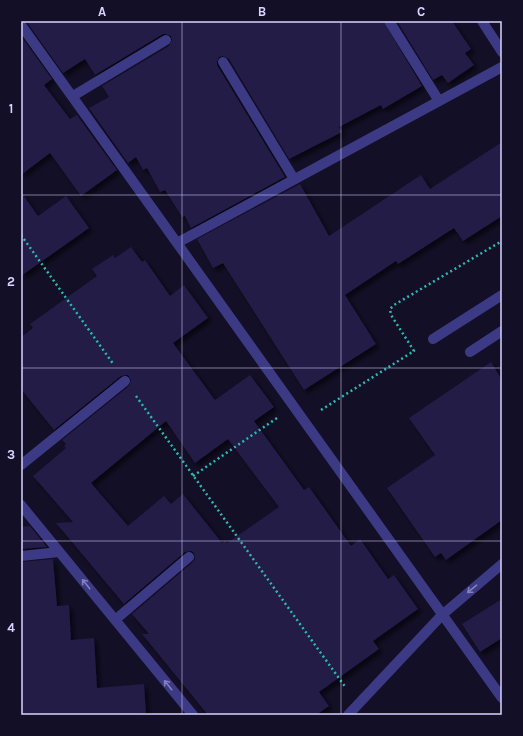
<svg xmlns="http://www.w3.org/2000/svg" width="523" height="736" font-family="Karla,sans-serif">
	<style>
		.building { fill: #241b47; fill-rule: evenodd; filter: url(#shadow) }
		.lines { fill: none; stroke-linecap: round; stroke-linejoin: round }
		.path { stroke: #2fb8b0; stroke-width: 2.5; stroke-dasharray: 2 3; stroke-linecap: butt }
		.minor { stroke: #3d3a85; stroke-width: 10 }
		.oneway { stroke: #837fbc }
		.grid { fill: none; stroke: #d9d4ff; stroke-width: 1; stroke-opacity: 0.55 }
		.neatline { fill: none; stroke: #d9d4ff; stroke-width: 1.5 }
		.grid-label { font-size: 13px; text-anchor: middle; font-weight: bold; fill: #d9d4ff }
	</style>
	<defs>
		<filter id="shadow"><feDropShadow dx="3.5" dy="3.5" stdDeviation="2" flood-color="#0009"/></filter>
	</defs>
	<rect width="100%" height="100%" fill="#130f26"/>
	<path class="building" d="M26,21h357l39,65 -39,23 -2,-4 -42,22 3,5 -53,27 -60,-100 -6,-3 -4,1 -2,5v3l68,112 -94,51 -6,-12 -3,1 -17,-27 -5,2 -13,-24 -4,2 -7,-13 -8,6 -39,-55 20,-11 -7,-11 67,-40 3,-6 -1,-4 -5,-2h-3l-68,41 -10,-16 -22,14z
		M397,21h55l19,28 -6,4 9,12 -26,18 -6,-8 -9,5z
		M21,36l31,43 -8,6 26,34 7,-4 40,55 -36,26 -31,-43 -29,22z
		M502,142v74l-39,25 -9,-13 -56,36 -2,-3 -51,34 31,49 -72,46 -81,-127 -10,5 -16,-29 103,-55 29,52 92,-61 9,14z
		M21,192l17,24 28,-20 23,32 -68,48z
		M131,247l11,15 3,-2 25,36 14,-11 24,33 -35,25 42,57 35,-25 24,32 -20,14 50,69 5,-3 42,59 9,-7 28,40 6,-4 24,34 -45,32 6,8 -60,43 10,14 -13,9h-108l-66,-81h7l-17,-20 61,-52 2,-3 -1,-6 -3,-2 -6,1 -61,52 -68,-81 17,-1 -40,-46 33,-28 -2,-2 2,-2 -4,-4 67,-54 2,-6 -3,-5 -7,1 -67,54 -33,-41v-52l12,-9 -3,-4 67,-48 -5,-7 21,-14 2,3zM166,421l29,42 33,-24 51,68 -52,36 -2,-2 -3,2 -39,-49 -12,10 -7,-8 -36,30 -37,-43z
		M491,362l11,18v140l-56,40 -5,-7 -6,4 -48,-69 48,-33 -26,-37z
		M30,526l17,21 -26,2v-22z
		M53,559l4,47 12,-1 2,35 23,-2 3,50 47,-4 2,29 -23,2h-102v-153z
		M502,599v39l-22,14 -18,-28z"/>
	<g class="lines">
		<path class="path" d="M21,235l93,130
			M136,396l210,292
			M321,410l93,-59 -23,-36 -1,-6 4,-4 108,-64
			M193,476l84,-58"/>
		<path class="minor" d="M389,21l50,80
			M482,21l20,31
			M21,25l156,218
			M223,62l71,117
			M502,67l-325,176 325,455
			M73,96l93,-56
			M433,339l69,-44
			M470,352l32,-21
			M21,465l104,-84
			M21,505l172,210
			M21,556l38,-4
			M115,620l74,-63
			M348,715l94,-100 60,-51"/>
	</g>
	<defs><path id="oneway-shaft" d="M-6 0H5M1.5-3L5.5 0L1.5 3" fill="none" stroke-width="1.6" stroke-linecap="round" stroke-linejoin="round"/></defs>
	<g class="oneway">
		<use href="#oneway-shaft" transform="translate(86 584) rotate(-129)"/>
		<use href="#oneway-shaft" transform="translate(472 589) rotate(140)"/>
		<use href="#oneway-shaft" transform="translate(168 685) rotate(-129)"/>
	</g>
	<path class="grid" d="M182,21v694M341,21v694M21,195h481M21,368h481M21,541h481"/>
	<rect width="523" height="736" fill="none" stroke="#130f26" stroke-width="44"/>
	<rect x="22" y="22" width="479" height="692" class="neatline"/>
	<g class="grid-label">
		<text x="102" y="16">A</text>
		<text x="262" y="16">B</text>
		<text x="421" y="16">C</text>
		<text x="11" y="113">1</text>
		<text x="11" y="286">2</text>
		<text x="11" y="459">3</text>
		<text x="11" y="632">4</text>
	</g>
</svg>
